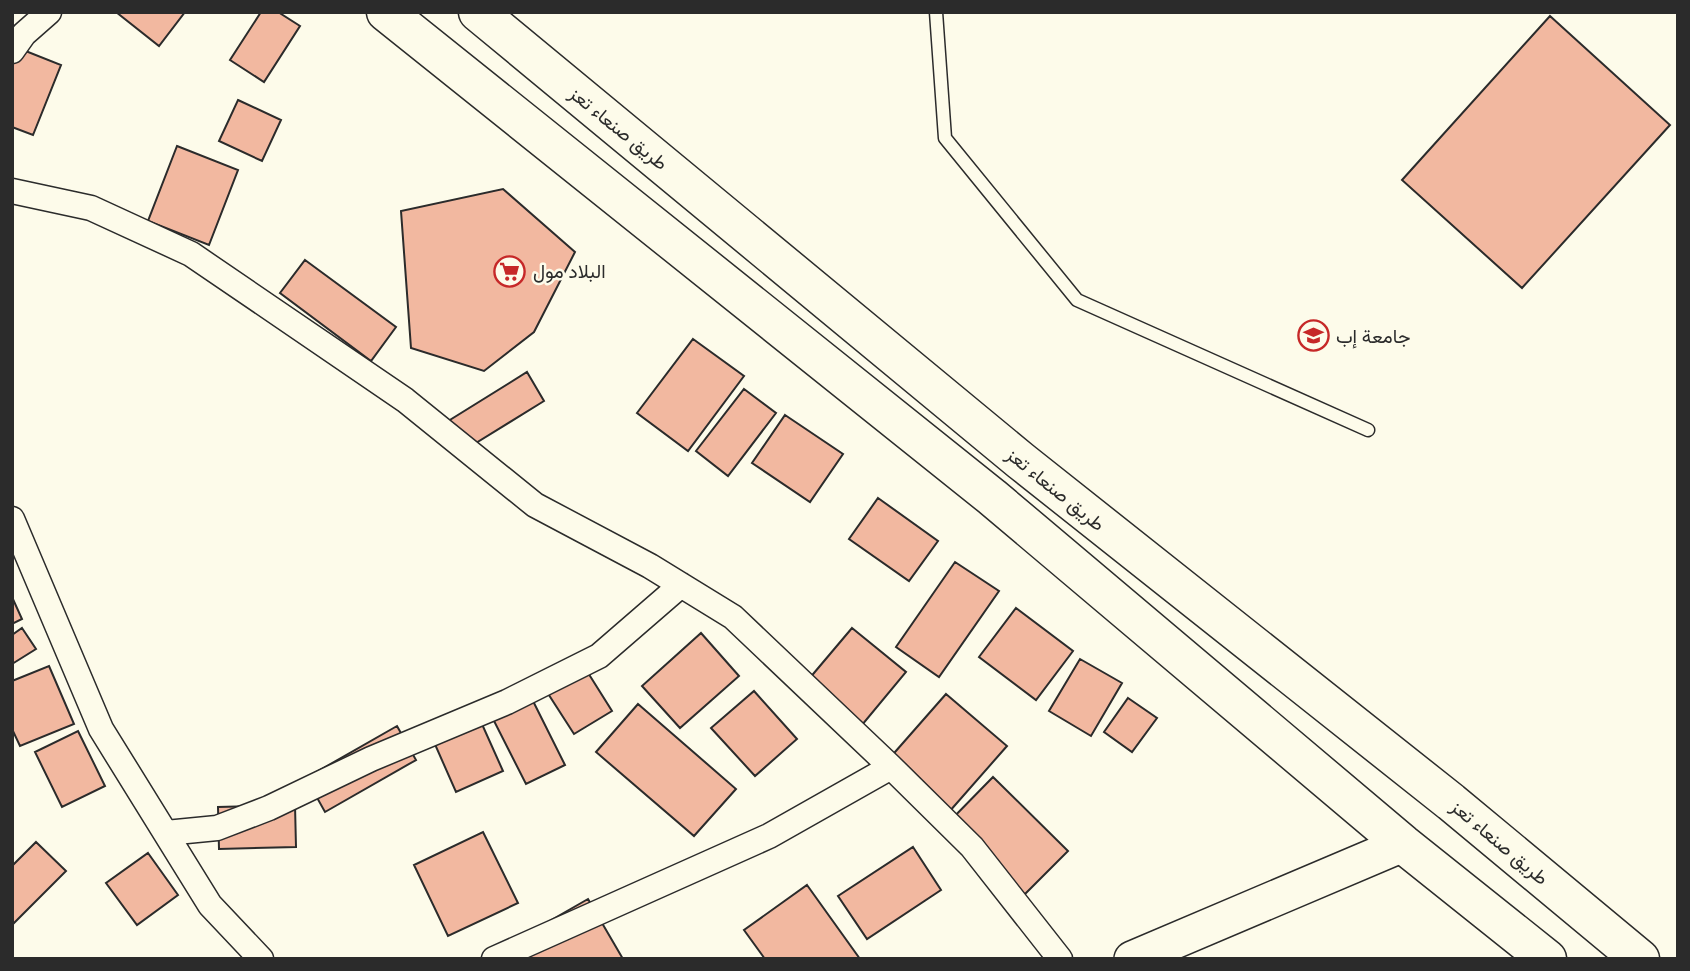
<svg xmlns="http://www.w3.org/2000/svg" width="1690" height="971" font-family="Raleway,Vazirmatn,sans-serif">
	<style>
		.building { fill: #f2b8a0; stroke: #2b2b2b; stroke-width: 2 }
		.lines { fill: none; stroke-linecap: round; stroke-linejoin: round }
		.lane-casing { stroke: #2b2b2b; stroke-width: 15 }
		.street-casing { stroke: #2b2b2b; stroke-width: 27 }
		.secondary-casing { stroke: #2b2b2b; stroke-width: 38 }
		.highway-casing { stroke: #2b2b2b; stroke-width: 41 }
		.lane { stroke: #fdfbea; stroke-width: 12 }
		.street { stroke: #fdfbea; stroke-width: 24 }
		.secondary { stroke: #fdfbea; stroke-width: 35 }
		.highway { stroke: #fdfbea; stroke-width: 38 }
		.labels { text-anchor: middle; stroke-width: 5; stroke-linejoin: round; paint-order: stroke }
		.street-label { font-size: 19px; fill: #2b2b2b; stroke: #fdfbea }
		.poi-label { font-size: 19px; fill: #2b2b2b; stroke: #fdfbea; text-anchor: start }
	</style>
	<rect width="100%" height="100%" fill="#fdfbea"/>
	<path class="building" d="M116,12h69l-26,34z
		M261,12h17l22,14 -36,56 -34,-22z
		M1550,16l120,109 -148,163 -120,-108z
		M13,46l48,19 -28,70 -21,-8z
		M238,100l43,20 -19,41 -43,-20z
		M177,146l61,24 -29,75 -61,-24z
		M503,189l72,63 -41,80 -50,39 -73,-23 -10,-137z
		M305,260l91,67 -25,34 -91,-68z
		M693,339l51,37 -56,75 -51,-38z
		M527,372l17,29 -81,50 -18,-28z
		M744,389l32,24 -48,63 -32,-25z
		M785,415l58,39 -33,48 -58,-39z
		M878,498l60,43 -29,40 -60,-42z
		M955,562l44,29 -60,86 -43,-30z
		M12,597l10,22 -10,5z
		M1016,608l57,43 -37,49 -57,-43z
		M22,628l14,21 -24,15v-29z
		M852,628l54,44 -49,59 -54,-45z
		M701,633l38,43 -59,52 -38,-42z
		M1080,659l42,24 -31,53 -42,-25z
		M49,666l25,58 -54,22 -8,-17v-48z
		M585,668l27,43 -38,23 -27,-42z
		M754,691l43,48 -42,37 -44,-48z
		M946,694l61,52 -58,66 -61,-52z
		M531,697l34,68 -39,19 -34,-67z
		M1128,698l29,20 -25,34 -28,-20z
		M638,704l98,85 -42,47 -98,-84z
		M477,713l26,58 -47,21 -26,-59z
		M397,726l19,34 -91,52 -19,-34z
		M78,731l27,55 -43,21 -27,-55z
		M993,777l75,74 -49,49 -75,-73z
		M295,805l1,42 -77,2 -1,-42z
		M483,832l35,71 -70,33 -34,-71z
		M36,842l30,29 -54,54v-59z
		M913,847l28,43 -74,49 -29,-43z
		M148,853l30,42 -41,30 -31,-42z
		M807,885l53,74h-95l-21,-29z
		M588,899l35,60h-107l-8,-14z"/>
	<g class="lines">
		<defs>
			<path id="lane" d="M936,12l9,126 132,162 291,130"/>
			<path id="street" d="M12,51l12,-17 25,-22
				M12,191l79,17 100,46 214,146 130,105 115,61 83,51 158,150
				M12,519l89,210 109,176 51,54
				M166,833l51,-5 52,-20 102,-49 136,-57 92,-46 82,-71
				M494,959l275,-123 122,-69 81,80 88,112"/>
			<path id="secondary" d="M1132,959l271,-115"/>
			<path id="highway" d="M386,12l606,485 411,347 144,115
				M478,12l543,449 430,341 189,157"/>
		</defs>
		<use href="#lane" class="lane-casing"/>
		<use href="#street" class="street-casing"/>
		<use href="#secondary" class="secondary-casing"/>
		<use href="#highway" class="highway-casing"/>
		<use href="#lane" class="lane"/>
		<use href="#street" class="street"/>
		<use href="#secondary" class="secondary"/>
		<use href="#highway" class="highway"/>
	</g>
	<defs>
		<symbol id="supermarket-ring" viewBox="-11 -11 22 22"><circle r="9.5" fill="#fdfbea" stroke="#c62828" stroke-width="1.5"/><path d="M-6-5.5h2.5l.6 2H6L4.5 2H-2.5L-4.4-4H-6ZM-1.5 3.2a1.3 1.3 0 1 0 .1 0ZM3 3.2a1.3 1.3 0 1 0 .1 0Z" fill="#c62828"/></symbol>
		<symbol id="university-ring" viewBox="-11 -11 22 22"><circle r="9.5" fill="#fdfbea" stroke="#c62828" stroke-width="1.5"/><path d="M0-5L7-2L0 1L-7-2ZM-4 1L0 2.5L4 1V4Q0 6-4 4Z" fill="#c62828"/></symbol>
	</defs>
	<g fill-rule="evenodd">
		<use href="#supermarket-ring" x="492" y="254" width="35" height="35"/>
		<use href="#university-ring" x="1296" y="318" width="35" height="35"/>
	</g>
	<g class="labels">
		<g class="street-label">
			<text transform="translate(619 128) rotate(39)" y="7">طريق صنعاء تعز</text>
			<text transform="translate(1056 489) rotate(39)" y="7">طريق صنعاء تعز</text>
			<text transform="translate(1500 842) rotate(40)" y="7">طريق صنعاء تعز</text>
		</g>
		<g class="poi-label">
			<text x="533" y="278">البلاد مول</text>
			<text x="1336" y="343">جامعة إب</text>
		</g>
	</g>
	<rect width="1690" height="971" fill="none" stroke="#2b2b2b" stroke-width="28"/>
</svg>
